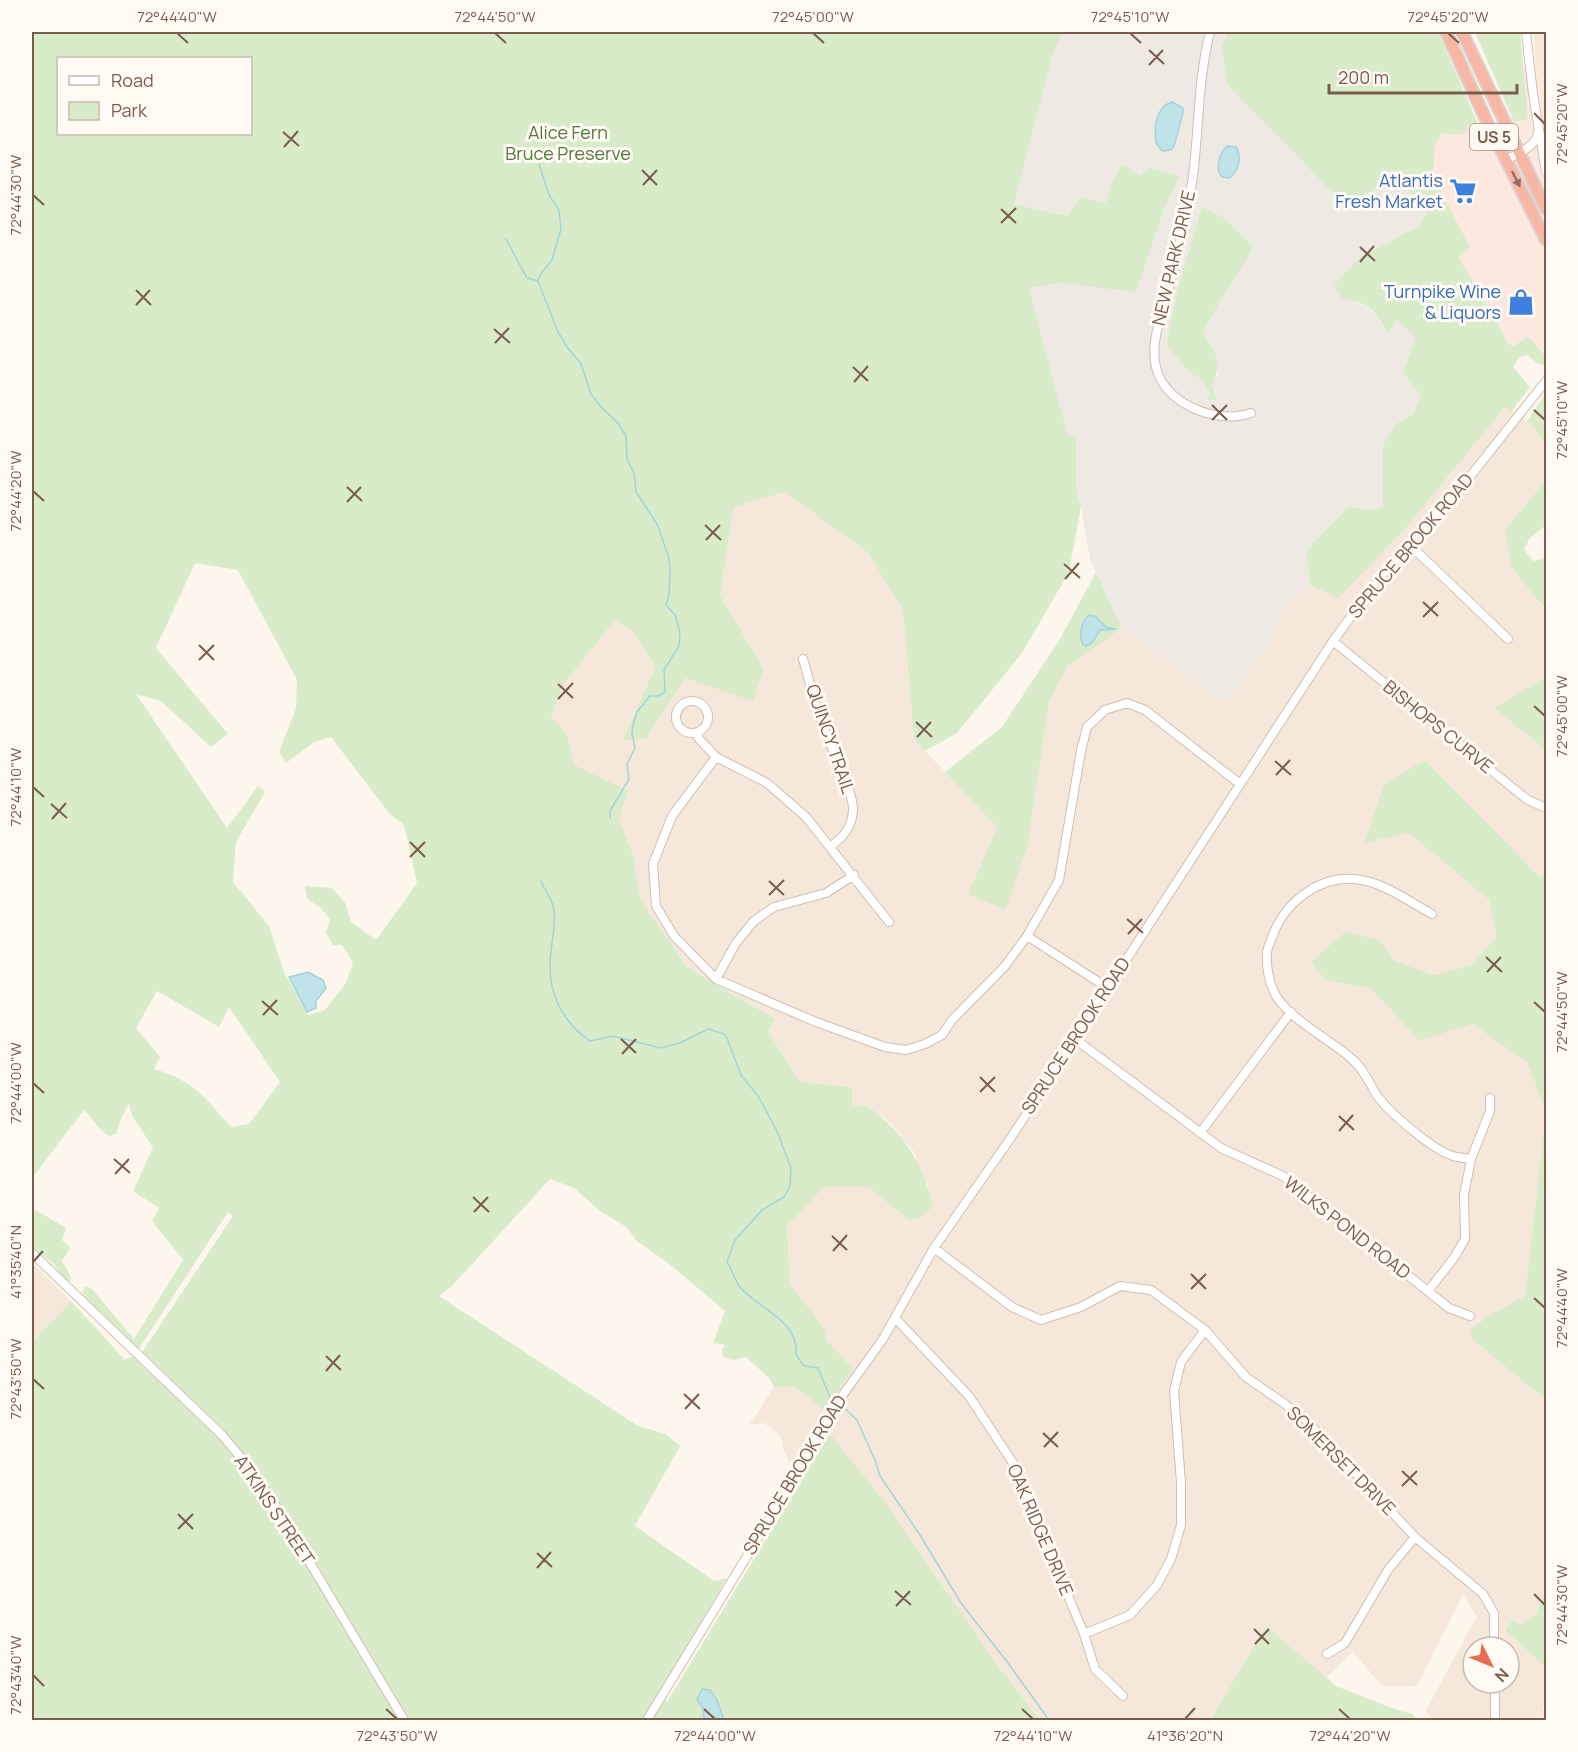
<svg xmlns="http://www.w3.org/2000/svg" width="1578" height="1752" font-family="Manrope,sans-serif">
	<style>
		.residential { fill: #f5e8da; fill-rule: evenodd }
		.commercial { fill: #fde8e0 }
		.industrial { fill: #efe9e4; fill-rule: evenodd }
		.green { fill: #d8ecc9; fill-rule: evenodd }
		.water { fill: #bfe3e8; stroke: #a5d3da; stroke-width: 1.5 }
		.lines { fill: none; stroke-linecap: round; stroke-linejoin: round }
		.stream { stroke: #a5d3da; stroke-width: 1.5 }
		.minor-casing { stroke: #d1beb0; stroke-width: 10 }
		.highway-casing { stroke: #dad1cd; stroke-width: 14 }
		.minor { stroke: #fff; stroke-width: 8 }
		.highway { stroke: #f7b7a3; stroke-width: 10 }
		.oneway { fill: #936e5e }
		.ticks { fill: none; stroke: #7a5c4d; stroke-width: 2 }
		.labels { text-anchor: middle; stroke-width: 6; stroke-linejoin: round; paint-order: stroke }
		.shield { fill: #fffaf3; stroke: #a28b7f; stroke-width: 1.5 }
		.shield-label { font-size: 16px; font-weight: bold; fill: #7a5c4d }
		.park-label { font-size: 18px; fill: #537a41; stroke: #fffaf3 }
		.shop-label { font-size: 18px; fill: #366cbe; stroke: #fffaf3; text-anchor: end }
		.street-label { font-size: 18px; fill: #7a5c4d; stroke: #fffaf3 }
		.neatline { fill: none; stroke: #7a5c4d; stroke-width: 2 }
		.ticks-label { font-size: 15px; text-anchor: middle; fill: #7a5c4d }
	</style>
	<rect width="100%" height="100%" fill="#fdf6ec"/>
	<path class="residential" d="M1534,32h12v31l-10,1z
		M1505,406l29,20 12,20v34l-41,50 36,75 5,5v67l-52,31 52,42v124l-6,3 -115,-117 -60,83 44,-10 80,67 9,37 -27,28 -37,10 -39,-14 -15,-21 -54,40 46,9 47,52 53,-17 55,38 19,50 -21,185 -48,26 -3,18 72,59v190l-11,25 -13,10 -17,6 41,36v35l-4,6 4,12h-111l-10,-8 52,-96 -14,-21 -46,91h-35l-29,-34 -27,26 -60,-52 -56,94h-170l-45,-58 -165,-227 -24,40 -13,-6 -9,-17 -4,-17 -16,-12 -15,2 25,-38h20l14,9 18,-56 -1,-11 -35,-45 -3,-60 9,-7 28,-30h45l39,33 20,-35 -10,-19 -3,-13 -23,-28 -22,-18 -18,-2v-18l-52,-5 -32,-51 7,-12 -88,-52 -47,-68 -6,-42 -15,-38 8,-28 -52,-26 -9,-33 -15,-15 11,-31 53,-66 19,12 21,35 -32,72h23l39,-62 79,-9 -44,-73 14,-88 51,-15 82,60 36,58 11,129 83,88 -29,67 60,-49 21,-144 19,-35 54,-38 104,76 45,-65 12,-32 27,-22 28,13 61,-62zM1473,1647h36v36h-36z
		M32,1262l39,39 -39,42z"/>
	<path class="commercial" d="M1546,63v294l-18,-21 -16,10 -3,-2 -50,-86 -26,-81 2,-32 7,-12 20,2 8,-10 9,1 49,-6 -5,-54z"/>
	<path class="industrial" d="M1063,32h166l-7,16 124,158 50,-30 31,37 -10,14 -58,31 -16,41 9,1 15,7 11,10 5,11 4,5 10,-13 19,18 -13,35 18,23 -8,18 -16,9 -14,22v61l-13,4 -22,-3 -42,44 4,34 -27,22 -12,32 -45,65 -104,-76 -32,-69 -9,-53 -5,-17v-53h-8l-39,-148 32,-5 75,8 28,-82 16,-32 -40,-1 -28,6 -7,21 -38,13 -53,-12 39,-151zM1202,206l24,13 28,28 -49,80 -1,8 10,14 4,24 -6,12 5,15 -8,-8 -6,-12 -13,-7 -24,-29 12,-55z"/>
	<path class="green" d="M32,32h1031l-10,21 -39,151 53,12 13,-19 25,6 7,-21 10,-18 18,12 11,-8 29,8 -16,33 -28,83 -75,-9 -32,5 39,148 8,-1v54l5,17 -12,66 -47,81 -65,80 -32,18 -11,-12 -11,-129 -36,-58 -82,-60 -51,15 -14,88 44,74 -11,32 -68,-23 -39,61 -23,1 32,-73 -21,-35 -19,-12 -53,66 -11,31 15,15 9,33 53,26 -9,28 15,38 6,42 47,68 88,52 -7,12 32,51 52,5v18c6,1 14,0 19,3 3,2 7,6 10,9 29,24 44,54 52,90l-14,11 -11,2 -39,-33h-45l-28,30 -9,7 3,60 35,45 1,11 27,29 -29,42 -16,-15 -14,-9h-20l-5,-9 -23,-21 -13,3 -10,-3 -1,-7 3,-5 -12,-2 12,-32 -57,-48 -31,-22 -11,-14 -26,-16 -26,-23 -24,-9 -99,108 -12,9 199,130 28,8 14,12 -45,80 79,55 13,-3 -68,116 8,8 163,-268 54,67 111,161 45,58h-1008v-377l39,-42 54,59 18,-9 90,-135 -5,-4 -90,138 -40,-38 -16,-20 4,-6 6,3 42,50 49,-79 -31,-39 7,-13 -26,-17 20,-44 -21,-31 -3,-13 -10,20 -2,10 -7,3c-13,-6 -16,-17 -26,-26l-52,68v-796l2,-7 -2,-6zM58,58h192v76h-192zM195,563l43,7 59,110 -1,28 -17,44 7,11 28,-21 17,-5 58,76 15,12 13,58 -41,57 -25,-18 -5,-18 -14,-16 -27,-2 2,13 14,9 9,12 -4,13 7,12h9l11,18 -7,20 -21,27 -17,5 -24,-43 -15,-46 -36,-44 3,-40 29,-50 -7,-6 -31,42 -91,-134 25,7 50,46 17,-13 -72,-86zM157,991l62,36 10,-20 51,75 -31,42 -18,3c-27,-30 -36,-46 -77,-58l6,-12 -24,-29z
		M1229,32h209l41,94 -9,-1 -8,10 -20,-2 -7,12 -2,32 37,70 -11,11 50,86 4,2 15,-10 18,21v7c-7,2 -13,-4 -18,-9l-8,2 -7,10 17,20 -18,24 -7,-4 -106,129 -61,62 -28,-13 -4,-34 42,-44 22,3 13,-4v-61l14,-22 16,-9 8,-18 -18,-23 13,-35 -19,-18 -9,14c-5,-6 -6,-12 -10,-17 -8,-12 -22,-17 -35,-18l-9,-14 25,-27 58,-31 10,-14 -31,-37 -50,30 -119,-122 -5,-37z
		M1475,32h45l8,88 -14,2z
		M1202,206l24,13 28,28 -49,80 -1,8c13,17 18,30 8,50l5,15h-9l1,-8 -6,-12 -13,-7 -24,-29 12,-55z
		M1546,393v53l-12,-20 -7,-5z
		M1546,480v45l-16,13 -6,11 9,12 13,-3v52l-34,-42 -7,-38z
		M1096,572l26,56 -54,38 -19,35 -21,144 -23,65 -37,-16 29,-67 -52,-55 57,-45 58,-88zM1087,617l19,10 10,1 -16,2 -6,9 -8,6 -4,-20z
		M1546,677v73l-52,-42z
		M1425,760l115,117 6,-3v526l-72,-59 -4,-12 17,-12 38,-21 21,-184 -19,-50 -55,-38 -53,17 -47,-52 -46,-9 -15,-18 34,-30 35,8 15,21 39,14 37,-10 26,-28 -8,-37 -80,-67 -45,10 20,-59z
		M36,1210l30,18 -4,12 8,8 -8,13 9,16 -1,4 -7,-2 -8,-14 -23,-18v-30z
		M1546,1590v77l-41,-36 7,-11 10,5 13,-10z
		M1266,1626l70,60 53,21 23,7 5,6h-207z"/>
	<path class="water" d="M1172,102l11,6v5l-9,33 -3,4 -9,1 -6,-8c-2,-14 -1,-36 16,-41z
		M1227,146l9,1c6,9 3,24 -7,31l-7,-1c-7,-8 -3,-24 5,-31z
		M1089,615l6,1 11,11 10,2 -16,1 -8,13 -6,3 -3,-1c-5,-11 -2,-22 6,-30z
		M308,972l15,8 3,8 -10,13v7l-9,4 -18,-35z
		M702,1689l8,1 7,10 7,20h-20l-1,-12 -6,-8z"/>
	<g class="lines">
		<path class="stream" d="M506,239l21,39 11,3 20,51 9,15 14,17 10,30 10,13 17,16 8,13 1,23 7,14 2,19 21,32 12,34 1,13 -1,23 -3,11 9,10 5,17 -1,14 -15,24 1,22 -7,4h-8l-13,16 -4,13 -1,8 3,15 -8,16 2,15 -19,32v7
			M538,281l2,-6 12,-15 9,-31 -2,-19 -10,-15 -10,-31
			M541,881c3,8 10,17 12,25 4,14 -1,33 -2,46 -5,37 9,68 39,89l23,-5 48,12 19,-5 28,-14 16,5 3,4 14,37 17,21 19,35 14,37 -1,18 -6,11 -22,13 -27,30 -8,22c5,7 8,19 13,25 18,22 59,33 56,67l8,12 14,2 12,29
			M842,1406l15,14 18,40 5,16 40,59 41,68 47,60 41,57"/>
		<defs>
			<path id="minor" d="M1210,32c-12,47 -11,96 -17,144 -6,40 -16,80 -26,120 -6,22 -17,47 -11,71 8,37 61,58 95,46
				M1526,32l7,62 13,78
				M1506,160c11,-7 31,-13 32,-28
				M1409,544l99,95
				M1333,641l186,152 9,7 18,8
				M803,659c6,20 11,42 18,62 8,22 31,67 32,87 0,18 -9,29 -22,38
				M676 717a16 16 0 1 1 32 0a16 16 0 1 1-32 0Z
				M696,733l3,6 17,18 51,26 39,34 83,105
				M716,757l-44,59 -19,48 3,42 18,30 42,43 100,43 69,25 21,3 19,-6 17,-9 10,-15 53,-54 22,-30 32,-56 22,-129 6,-24 18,-17 22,-7 18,7 95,74
				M1432,914c-24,-13 -50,-33 -78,-35 -36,-3 -69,24 -81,56 -2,5 -5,11 -6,17 -1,13 2,28 7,40 11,25 59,49 79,68 11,10 16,22 23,34 12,18 57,56 77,62 6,2 13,2 18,3
				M1027,936l81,52
				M716,979l20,-36 18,-22 20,-14 52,-14 28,-18
				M1075,1039l146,109 62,28 166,132 21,8
				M1200,1133l91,-121
				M934,1248l78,59 29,13 40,-13 39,-21 31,4 54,40 41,47 56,39 113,121 68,57 11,19v34
				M32,1253l190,182 31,37 23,34 128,214
				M1428,1291l26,-33 11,-19 -1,-44 7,-36 19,-48v-13
				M895,1318l74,78 44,67 71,171 11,35 28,27
				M1084,1634l46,-19 27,-30 14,-26 10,-34v-42l-7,-92 7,-29 24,-32
				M1327,1654l18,-11 43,-73 27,-33
				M1495,1683v37
				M647,1720l130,-213 55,-97 51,-71 51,-91 78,-112 321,-495 48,-65 83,-92 82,-103"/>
			<path id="highway" d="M1446,32l41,90 59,118
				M1462,32l84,177"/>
		</defs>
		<use href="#minor" class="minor-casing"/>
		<use href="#highway" class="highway-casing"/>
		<use href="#minor" class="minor"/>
		<use href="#highway" class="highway"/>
	</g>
	<defs><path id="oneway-solid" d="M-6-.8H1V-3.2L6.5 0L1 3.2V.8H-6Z" transform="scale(1.5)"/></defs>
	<use class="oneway" href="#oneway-solid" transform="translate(1516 179) rotate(63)"/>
	<path class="ticks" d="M177,33l11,10M495,33l11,10M813,33l11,10M1130,33l11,10M1448,33l11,10M1149,50l15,14M1149,65l14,-15M1534,113l11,11M283,132l16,14M284,147l14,-16M642,170l15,15M643,185l14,-15M33,195l11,10M1001,209l15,14M1001,223l15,-15M1360,247l15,14M1360,262l14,-16M136,290l15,15M136,305l14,-15M494,329l16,14M495,343l14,-15M853,367l15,14M854,382l14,-16M1212,405l15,15M1534,410l11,10M1212,420l15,-15M347,487l15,14M33,491l11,10M347,502l14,-15M705,525l16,15M706,540l14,-15M1064,564l16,14M1065,579l14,-16M1423,602l15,14M1423,617l15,-15M199,645l15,15M199,660l15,-15M558,684l15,14M558,699l15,-16M1534,706l11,10M916,722l16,15M917,737l14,-15M1275,761l16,14M1276,775l14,-15M33,787l11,10M51,804l16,14M52,819l14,-16M410,842l15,15M410,857l15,-15M769,881l15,14M769,895l15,-15M1127,919l16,14M1128,934l14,-15M1486,957l16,15M1487,972l14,-15M262,1001l16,14M1534,1002l11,10M263,1015l14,-15M621,1039l15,14M622,1054l14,-15M980,1077l15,15M33,1083l11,10M980,1092l15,-15M1339,1116l15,14M1339,1131l14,-16M114,1159l16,14M115,1174l14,-15M473,1197l16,15M474,1212l14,-15M832,1236l15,14M833,1251l14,-16M33,1262l10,-11M1191,1274l15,15M1191,1289l15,-15M1534,1298l11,10M326,1356l15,14M326,1371l14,-16M33,1379l11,10M684,1394l16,15M685,1409l14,-15M1043,1433l15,14M1044,1447l14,-15M1402,1471l15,14M1402,1486l15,-15M178,1514l15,15M178,1529l15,-15M537,1553l15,14M537,1568l14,-16M895,1591l16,14M1534,1594l11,11M896,1606l14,-15M1254,1629l15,15M1255,1644l14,-15M33,1675l11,11M386,1709l11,10M704,1709l11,10M1022,1709l11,10M1339,1709l11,10M1185,1719l10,-11"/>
	<defs>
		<symbol id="supermarket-bare" viewBox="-9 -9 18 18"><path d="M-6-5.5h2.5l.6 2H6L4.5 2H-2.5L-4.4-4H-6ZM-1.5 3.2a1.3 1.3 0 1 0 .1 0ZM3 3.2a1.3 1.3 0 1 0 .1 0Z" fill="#3f7fe0" stroke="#fffaf3" stroke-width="2.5" paint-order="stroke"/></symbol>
		<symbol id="shop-bare" viewBox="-9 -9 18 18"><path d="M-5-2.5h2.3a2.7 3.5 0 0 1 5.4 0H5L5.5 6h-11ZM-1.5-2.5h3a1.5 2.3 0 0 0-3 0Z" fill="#3f7fe0" stroke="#fffaf3" stroke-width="2.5" paint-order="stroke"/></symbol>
	</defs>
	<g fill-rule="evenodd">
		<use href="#supermarket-bare" x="1444" y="172" width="38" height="38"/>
		<use href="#shop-bare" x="1502" y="283" width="38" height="38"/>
	</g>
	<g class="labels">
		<rect class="shield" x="1470" y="124" width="48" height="26" rx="4.5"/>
		<g class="shield-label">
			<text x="1494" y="143">US 5</text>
		</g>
		<g class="park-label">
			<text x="568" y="139">Alice Fern<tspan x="568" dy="21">Bruce Preserve</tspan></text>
		</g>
		<g class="shop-label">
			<text x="1443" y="187">Atlantis<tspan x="1443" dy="21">Fresh Market</tspan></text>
			<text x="1501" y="298">Turnpike Wine<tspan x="1501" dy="21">&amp; Liquors</tspan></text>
		</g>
		<g class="street-label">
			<text transform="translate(1174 258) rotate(-77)" y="6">NEW PARK DRIVE</text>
			<text transform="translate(1411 546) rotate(-50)" y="6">SPRUCE BROOK ROAD</text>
			<text transform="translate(1438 727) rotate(39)" y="6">BISHOPS CURVE</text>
			<text transform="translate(830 739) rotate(71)" y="6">QUINCY TRAIL</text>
			<text transform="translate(1076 1036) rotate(-57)" y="6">SPRUCE BROOK ROAD</text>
			<text transform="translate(1347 1228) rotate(38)" y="6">WILKS POND ROAD</text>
			<text transform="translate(1341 1461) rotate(45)" y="6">SOMERSET DRIVE</text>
			<text transform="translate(795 1475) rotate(-59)" y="6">SPRUCE BROOK ROAD</text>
			<text transform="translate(274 1510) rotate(56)" y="6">ATKINS STREET</text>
			<text transform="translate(1040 1530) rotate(67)" y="6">OAK RIDGE DRIVE</text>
		</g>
	</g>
	<rect width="1578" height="1752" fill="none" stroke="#fffaf3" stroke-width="66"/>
	<rect x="57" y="57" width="195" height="78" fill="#fffaf3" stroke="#cabbb1" stroke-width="1.5"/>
	<rect x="69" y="76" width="30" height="9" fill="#ffffff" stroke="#cabbb1" stroke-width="1.5"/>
	<text x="111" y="87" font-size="18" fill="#7a5c4d">Road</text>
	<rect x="69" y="102" width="30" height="18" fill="#d8ecc9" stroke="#cabbb1" stroke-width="1.5"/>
	<text x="111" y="117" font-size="18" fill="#7a5c4d">Park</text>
	<g transform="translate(1491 1665) rotate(133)"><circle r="28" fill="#fffaf3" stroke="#cabbb1" stroke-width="1.5"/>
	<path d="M0-4.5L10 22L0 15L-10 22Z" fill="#e76f51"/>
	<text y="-9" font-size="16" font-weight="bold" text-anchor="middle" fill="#7a5c4d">N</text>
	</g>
	<path d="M1329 84v9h188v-9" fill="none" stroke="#7a5c4d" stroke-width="3"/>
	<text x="1338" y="84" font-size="18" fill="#7a5c4d" stroke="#fffaf3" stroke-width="4.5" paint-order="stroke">200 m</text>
	<rect x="33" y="33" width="1512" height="1686" class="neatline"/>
	<g class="ticks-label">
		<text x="177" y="22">72°44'40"W</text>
		<text x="495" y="22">72°44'50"W</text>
		<text x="813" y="22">72°45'00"W</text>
		<text x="1130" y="22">72°45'10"W</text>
		<text x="1448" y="22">72°45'20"W</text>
		<text transform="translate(1562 124) rotate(-90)" y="5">72°45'20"W</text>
		<text transform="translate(16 195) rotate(-90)" y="5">72°44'30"W</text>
		<text transform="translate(1562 420) rotate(-90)" y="5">72°45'10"W</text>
		<text transform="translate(16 491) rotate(-90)" y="5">72°44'20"W</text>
		<text transform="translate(1562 716) rotate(-90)" y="5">72°45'00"W</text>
		<text transform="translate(16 787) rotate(-90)" y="5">72°44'10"W</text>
		<text transform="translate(1562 1012) rotate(-90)" y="5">72°44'50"W</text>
		<text transform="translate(16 1083) rotate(-90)" y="5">72°44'00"W</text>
		<text transform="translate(16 1262) rotate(-90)" y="5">41°35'40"N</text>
		<text transform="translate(1562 1308) rotate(-90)" y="5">72°44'40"W</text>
		<text transform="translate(16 1379) rotate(-90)" y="5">72°43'50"W</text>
		<text transform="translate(1562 1605) rotate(-90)" y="5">72°44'30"W</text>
		<text transform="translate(16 1675) rotate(-90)" y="5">72°43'40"W</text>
		<text x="397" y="1741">72°43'50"W</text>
		<text x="715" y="1741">72°44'00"W</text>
		<text x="1033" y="1741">72°44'10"W</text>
		<text x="1185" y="1741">41°36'20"N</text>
		<text x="1350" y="1741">72°44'20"W</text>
	</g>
</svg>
